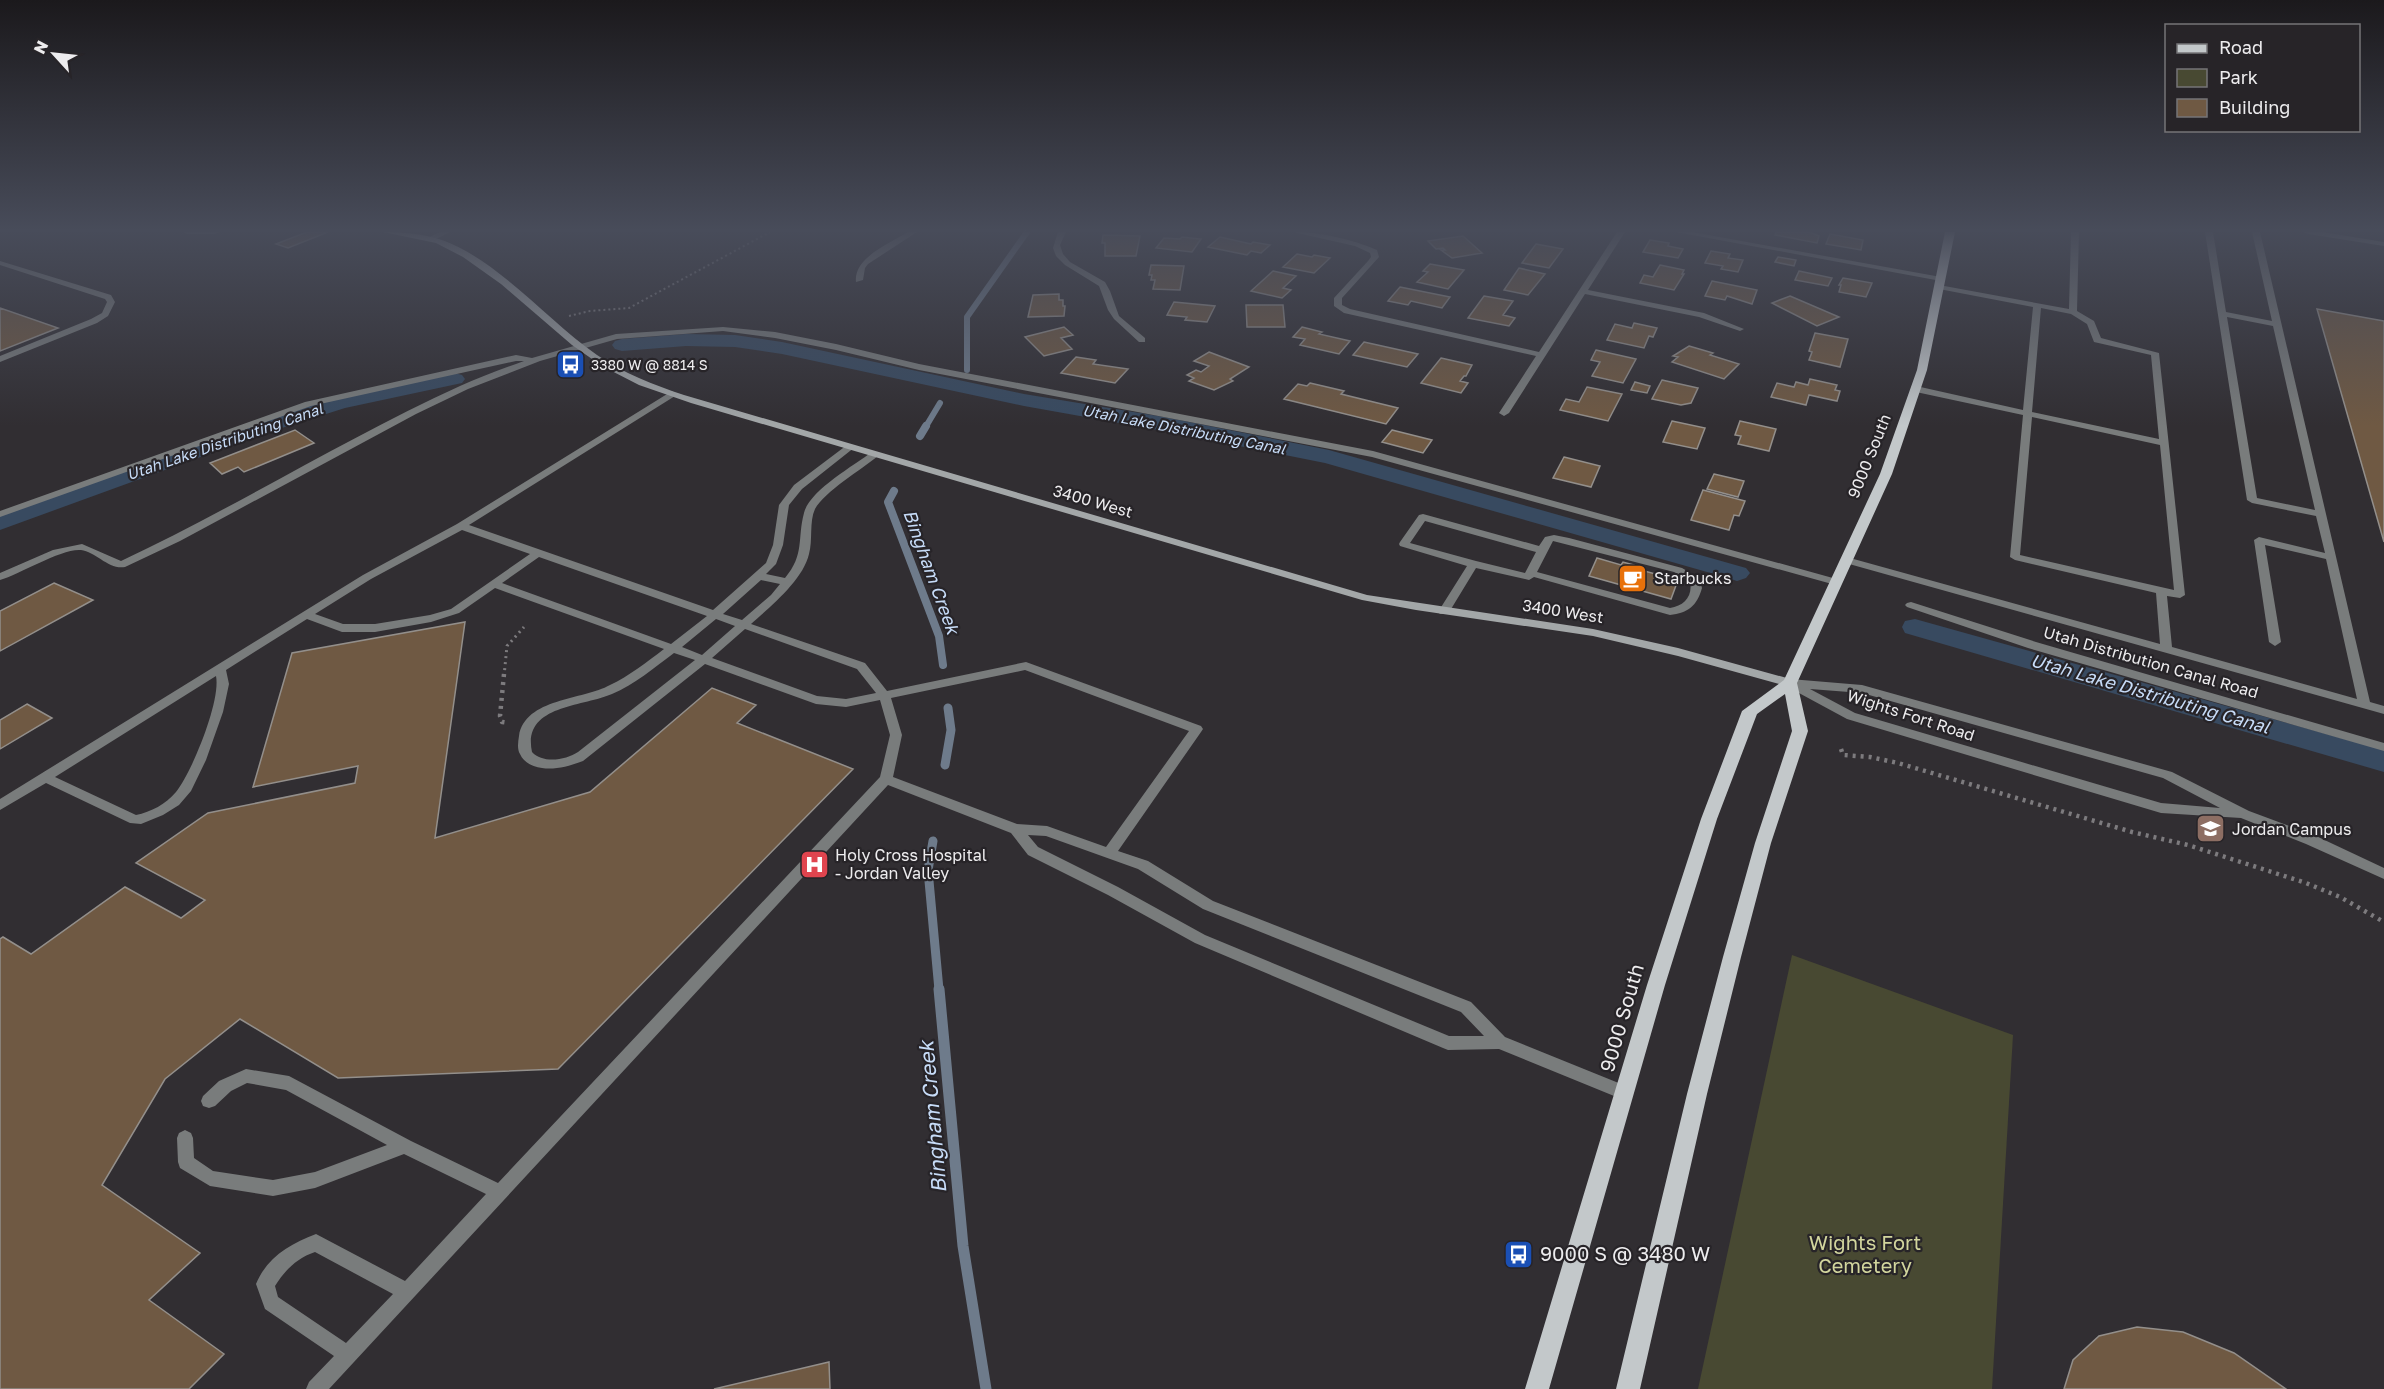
<svg xmlns="http://www.w3.org/2000/svg" width="2384" height="1389" font-family="'Golos Text',sans-serif">
	<style>
		.green { fill: #484932 }
		.lines { fill: none; stroke-linecap: round; stroke-linejoin: round }
		.stream-far3 { stroke: #6e7b8b; stroke-width: 6 }
		.stream-far2 { stroke: #6e7b8b; stroke-width: 8 }
		.stream-far1 { stroke: #6e7b8b; stroke-width: 9 }
		.stream { stroke: #6e7b8b; stroke-width: 11 }
		.canal { fill: #384a60; fill-rule: evenodd }
		.building { fill: #6f5943; stroke: #938f8b; stroke-width: 1.5 }
		.path-far2 { stroke: #7d7b7e; stroke-width: 2; stroke-dasharray: 2 3; stroke-linecap: butt }
		.path-far1 { stroke: #7d7b7e; stroke-width: 3; stroke-dasharray: 2 4; stroke-linecap: butt }
		.path { stroke: #7d7b7e; stroke-width: 4.5; stroke-dasharray: 3 5; stroke-linecap: butt }
		.lane { fill: #797c7c; fill-rule: evenodd }
		.street { fill: #797c7c; fill-rule: evenodd }
		.secondary { fill: #a3a7a8; fill-rule: evenodd }
		.primary { fill: #c3c8ca; fill-rule: evenodd }
		.labels { text-anchor: middle; stroke-width: 4.5; stroke-linejoin: round; paint-order: stroke }
		.far-poi-label { font-size: 14px; fill: #edecee; stroke: #272428; text-anchor: start }
		.far-water-label { font-size: 15px; font-style: italic; fill: #c7dcf8; stroke: #272428 }
		.street-label { font-size: 16px; fill: #edecee; stroke: #272428 }
		.poi-label { font-size: 16px; fill: #edecee; stroke: #272428; text-anchor: start }
		.water-label { font-size: 18px; font-style: italic; fill: #c7dcf8; stroke: #272428 }
		.near-street-label { font-size: 20px; fill: #edecee; stroke: #272428 }
		.near-park-label { font-size: 20px; fill: #d2d59d; stroke: #272428 }
		.near-poi-label { font-size: 20px; fill: #edecee; stroke: #272428; text-anchor: start }
		.near-water-label { font-size: 21px; font-style: italic; fill: #c7dcf8; stroke: #272428 }
	</style>
	<rect width="100%" height="100%" fill="#312e32"/>
	<path class="green" d="M1792,955l221,80 -21,354h-294z"/>
	<g class="lines">
		<path class="stream-far3" d="M967,370v-53l60,-85
			M925,428l15,-25"/>
		<path class="stream-far2" d="M920,436l6,-10
			M894,491l-6,11 51,134 4,29"/>
		<path class="stream-far1" d="M945,765l6,-35 -3,-22
			M933,841l-5,29 11,120"/>
		<path class="stream" d="M939,989l24,257 23,143"/>
		<path class="canal" d="M686,334l49,1 47,7 242,52 140,23 165,33 417,118 4,5 -4,5 -9,3 -9,-3 -403,-115 -161,-32 -140,-25 -242,-52 -47,-7 -49,-1 -64,5 -7,-2 -3,-4 3,-4 7,-2z
			M455,373l7,2 3,4 -3,4 -117,25 -79,25 -266,97v-15l250,-92 90,-26z
			M1915,619l469,131v22l-479,-139 -3,-6 3,-6z"/>
	</g>
	<path class="building" d="M307,232h21l-40,16 -12,-4z
		M1776,232h33l10,4 -2,7 -42,-8z
		M1830,234l33,6 -2,10 -35,-6z
		M1103,235l37,1 -4,20h-31v-13h-3z
		M1463,236l19,17 -30,5 -11,-8h4l-2,-2 -7,1 -8,-8z
		M1182,237l19,2 -9,13 -36,-4 8,-10 16,1z
		M1220,237l31,7 2,-2 17,3 -9,8 -10,-2 -4,4 -39,-8z
		M1650,240l19,3 -1,3 15,3 -5,9 -35,-6z
		M1536,244l27,5 -14,19 -27,-5z
		M1711,251l19,3 -2,4 15,2 -5,12 -17,-3 2,-3 -18,-3z
		M1297,254l15,3 2,-2 16,3 -16,15 -31,-6z
		M1778,257l18,3 -2,6 -19,-4z
		M1430,264l34,6 -16,19 -31,-7 11,-10 -5,-1z
		M1151,265l33,1 -4,24 -27,-1 2,-9h-4l1,-5h-3z
		M1660,265l24,5 -2,4h2l-10,16 -34,-7 4,-8 9,2z
		M1519,268l26,6 -17,21 -24,-5z
		M1273,271l23,5 -13,12 8,2 -9,8 -31,-7z
		M1799,271l33,7 -4,8 -33,-6z
		M1843,278l29,5 -6,14 -27,-5 2,-7h-2z
		M1712,281l45,9 -5,14 -25,-8 -2,4 -20,-4z
		M1400,287l50,10 -8,11 -31,-7 -3,4 -20,-4z
		M1059,294v6h4v6h2l-1,10 -36,1 5,-22z
		M1484,296l29,5 -10,14 12,3 -6,8 -41,-8z
		M1790,296l49,21 -22,9 -45,-23z
		M1174,302l41,4 -8,16 -22,-2 2,-3 -20,-2z
		M1246,305h37l2,22h-38z
		M0,308l58,20 -58,23z
		M2317,309l67,12v221z
		M1634,323l23,5 -4,9 -4,-1 -5,12 -37,-8 8,-16 17,4z
		M1064,327l9,8 -12,3 11,11 -28,7 -19,-19z
		M1302,327l20,5 -3,2 31,7 -11,13 -39,-9 5,-6 -12,-2z
		M1815,333l33,6 -8,28 -31,-7 3,-8 -3,-1z
		M1364,342l54,12 -11,13 -54,-12z
		M1689,346l24,7 -3,2 29,9 -15,15 -52,-17 6,-5 -5,-1z
		M1596,350l40,9 -13,24 -31,-7 8,-14 -9,-2z
		M1209,352l40,15 -19,12 3,2 -19,9 -25,-9 5,-3 -7,-3 9,-5 5,2 8,-6 -15,-5z
		M1076,357l20,3 -3,4 35,5 -13,14 -54,-10z
		M1441,358l31,7 -6,11h-2l-4,5 8,2 -7,10 -40,-10z
		M1810,379l27,6 -2,5 5,1 -3,10 -28,-6 -3,10 -35,-8 6,-14 17,4 2,-5 12,3z
		M1662,380l36,8 -7,15 -10,2 -29,-6z
		M1635,382l15,4 -3,7 -16,-3z
		M1310,383l34,8 -3,3 57,14 -12,16 -102,-25 14,-15 9,2z
		M1587,387l35,7 -14,27 -48,-11 6,-11 13,3z
		M1672,421l33,7 -8,21 -34,-7z
		M1740,421l36,8 -7,22 -31,-7 3,-8 -6,-1z
		M295,430l19,13 -70,29 -6,-5 -16,7 -12,-11z
		M1392,430l40,10 -9,13 -41,-11z
		M1564,457l36,9 -9,21 -38,-9z
		M1714,474l30,7 -6,16 -31,-8z
		M1703,490l42,11 -6,15 -5,-1 -5,15 -38,-10z
		M1597,558l24,7 2,-3 11,3 -1,3 45,12 -7,19 -82,-23z
		M54,583l39,17 -93,51v-40z
		M465,622l-30,216 155,-46 122,-104 44,17 -19,18 116,46 -295,300 -220,9 -98,-59 -75,60 -63,106 98,68 -51,47 75,54 -35,35h-189v-450l3,-2 28,17 94,-67 56,31 24,-18 -69,-37 72,-50 147,-30 3,-17 -105,21 39,-134z
		M27,704l25,14 -52,31v-29z
		M2137,1327l46,5 51,21 52,36h-222l9,-29 26,-24z
		M829,1362l1,27h-116z"/>
	<g class="lines">
		<path class="path-far2" d="M569,316l21,-5 39,-3 141,-76"/>
		<path class="path-far1" d="M504,676l3,-30 17,-19"/>
		<path class="path" d="M504,674l-4,42 2,6 7,1
			M1841,749l2,6 27,2 28,6 234,69 56,13 118,38 34,14 44,25"/>
		<path class="lane" d="M2071,232h8l-2,79 17,10 7,17 58,15 26,242 -5,3 -13,-2 5,51 185,52 -31,-140 -61,-14 16,97 -6,4 -6,-4 -15,-102 5,-3 66,16 -9,-37 -64,-13 -5,-3 -42,-268h8l13,80 46,9 -20,-89h8l110,470 14,4v8l-542,-152 -1,-2 1,-2h8l310,86 -4,-51 -141,-33 -5,-3 13,-142 -107,-23 -4,-3 4,-3 107,24 10,-103 -94,-18 -4,-2 4,-2 130,24zM2041,308l30,6 16,10 7,18 57,13 8,84 -127,-27zM2227,317l46,9 42,184 -58,-12zM2032,417l128,28 14,145 -154,-35z
			M2304,232h18l62,10v4l-76,-12z
			M0,261l111,34 4,7 -7,14 -11,7 -97,39v-6l91,-37 11,-6 5,-11 -2,-3 -105,-34z
			M723,327l52,5 61,12 83,20 454,87 467,129 1,2 -5,3 -4,-1 -460,-127 -453,-87 -83,-20 -61,-12 -52,-7 -106,8 -77,22 -72,28 -52,25 -236,127 -55,26c-16,3 -29,-15 -44,-17 -19,-2 -61,24 -81,30v-7l53,-23 29,-6 39,17c115,-54 223,-122 339,-175 20,-9 42,-17 64,-25h-8l-205,45 -311,111v-6l305,-109 211,-47 16,3 84,-24z
			M672,391l4,3 -1,2 -206,129 244,85 53,-47 7,-18 6,-40 15,-20 53,-40h6l2,2 -53,42 -13,16 -6,40 -7,19 -10,10 19,4c20,-24 12,-39 19,-65 5,-22 49,-47 68,-61h6v4c-16,13 -54,36 -63,53 -6,13 -2,31 -6,45 -6,26 -38,52 -58,70l114,39 22,28 139,-29 175,64 2,3 -2,3 -83,119 30,10 65,40 258,101 34,35 126,51 2,5 -2,5 -6,2 -6,-2 -120,-49 -51,1 -5,-2 -248,-105 -87,-48 -80,-40 -17,-22 -123,-48 -559,604h-23l3,-7 25,-26 -69,-47 -9,-25c11,-27 34,-40 60,-50l89,47 81,-87 -82,-40 -89,34 -42,8 -63,-10 -30,-18 -2,-6 -1,-24 2,-5 6,-3 6,3 2,5 1,20 19,13 60,9 42,-8 72,-27 -101,-55 -39,-7 -16,8 -16,15 -6,2 -6,-2 -2,-5 2,-5 16,-15 27,-12 43,7 122,65 87,42 382,-406 10,-42 -10,-35 -34,7 -30,-3 -111,-40 -122,97c-13,5 -28,9 -41,7 -9,-1 -18,-5 -22,-14 -3,-5 -2,-12 -1,-18 6,-38 64,-36 91,-51 19,-9 37,-23 54,-36l-169,-61 -36,25 -28,9 -56,10h-33l-35,-13 -81,51 3,14 -6,28 -17,48 -15,31 -12,14 -16,10 -22,9 -11,-1 -84,-40 -46,27v-11l363,-224 94,-51zM462,530l68,24 -79,55 -21,6 -55,9h-32l-28,-10 56,-35zM539,557l168,59 -36,28 -169,-61zM761,580l19,4 -9,11 -29,25 -19,-6zM716,619l19,7 -33,29 -20,-8zM745,629l112,40 19,24 -30,6 -29,-3 -105,-38zM674,653l21,7 -117,92c-12,8 -35,12 -46,0 -10,-47 50,-45 80,-58 22,-9 43,-27 62,-41zM1025,670l164,61 -83,116 -59,-21 -30,-2 -124,-47 9,-42 -11,-37zM216,676c5,25 -24,96 -40,116 -10,12 -25,20 -40,23l-81,-38zM1028,835l18,1 92,33 65,40 258,103 23,24h-35l-244,-101 -87,-48 -80,-40zM315,1252l78,42 -47,49 -68,-46 -3,-11c10,-16 22,-28 40,-34z
			M1423,514l116,32 6,-9 9,-2 15,3 113,30 17,10 3,10c-5,18 -14,25 -32,27l-136,-38 -5,3 -53,-12 -28,46h-8l-2,-2 29,-46 -67,-20 -1,-2 1,-2 19,-27zM1425,521l111,31 -11,21 -49,-12 -66,-18zM1553,541l121,31 16,10c3,14 -6,24 -20,26l-133,-36z
			M1911,602l125,40 348,101v8l-356,-103 -121,-41 -2,-2 2,-2z
			M1790,679l72,6 310,87 77,39 67,25 68,32v11l-78,-35 -65,-26 -80,-5 -314,-94 -61,-33 -2,-3zM1810,689l52,4 301,85 57,30 -59,-5 -306,-90z"/>
		<path class="street" d="M183,232h36l-4,2h-28z
			M440,232h10l-16,8 -7,-2z
			M908,232h9l-49,32 -3,4 -2,12 -7,2c-3,-24 34,-39 52,-50z
			M1058,232h8l-6,13 3,9 7,8 35,20 5,9 9,25 26,22v4h-6l-25,-23 -6,-9 -9,-24 -34,-21 -9,-9 -3,-8z
			M1293,232c28,0 58,7 84,18l2,7 -37,41v7l8,4 189,43 78,-120h8l-37,58 116,23 40,16 -4,2 -41,-14 -114,-23 -76,119 -5,3 -5,-3 37,-57 -192,-43 -10,-7v-8l34,-37 3,-4 -1,-4 -15,-7z
			M1676,232h16l249,45 4,2 -4,2z"/>
		<path class="secondary" d="M383,232c20,0 41,2 59,8 56,20 106,81 155,115 26,18 57,30 87,40l683,200 226,34 85,19 116,32 2,3 -6,4 -112,-31 -85,-20 -177,-26 -54,-10 -671,-197 -52,-18 -37,-19 -30,-21 -71,-61 -38,-27 -27,-14z"/>
		<path class="primary" d="M1945,232h10l-28,138 -35,104 -95,209 11,48 -37,112 -30,114 -34,137 -67,295h-24l71,-295 36,-137 32,-114 37,-112 -7,-37 -28,20 -40,105 -52,166 -116,404h-24l122,-404 54,-166 41,-108 42,-31 96,-206 37,-104z"/>
	</g>
	<linearGradient id="sky" x2="0" y2="1"><stop stop-color="#1b191c"/><stop offset="0.54" stop-color="#484c5a"/><stop offset="1" stop-color="#484c5a" stop-opacity="0"/></linearGradient>
	<rect width="2384" height="426" fill="url(#sky)"/>
	<defs>
		<symbol id="bus-square" viewBox="-11 -11 22 22"><rect x="-9" y="-9" width="18" height="18" rx="4" fill="#1a4fb4" stroke="#272428"/><path d="M-5-6H5V4H4V6H2V4H-2V6H-4V4H-5ZM-3.5-4V0h7V-4ZM-3.5 1.2v1.5H-2V1.2ZM2 1.2v1.5H3.5V1.2Z" fill="#fff"/></symbol>
		<symbol id="cafe-square" viewBox="-11 -11 22 22"><rect x="-9" y="-9" width="18" height="18" rx="4" fill="#e8710a" stroke="#272428"/><path d="M-5.5-4.5H6V0H3Q3 3.5 0 3.5H-2.5Q-5.5 3.5-5.5 0ZM3-3.2v2h1.7v-2ZM-6 4.5H4V6H-6Z" fill="#fff"/></symbol>
		<symbol id="university-square" viewBox="-11 -11 22 22"><rect x="-9" y="-9" width="18" height="18" rx="4" fill="#8d6e63" stroke="#272428"/><path d="M0-5L7-2L0 1L-7-2ZM-4 1L0 2.5L4 1V4Q0 6-4 4Z" fill="#fff"/></symbol>
		<symbol id="hospital-square" viewBox="-11 -11 22 22"><rect x="-9" y="-9" width="18" height="18" rx="4" fill="#e0444e" stroke="#272428"/><path d="M-5-5h3v3.5h4V-5h3V5h-3V1.5h-4V5h-3Z" fill="#fff"/></symbol>
	</defs>
	<g fill-rule="evenodd">
		<use href="#bus-square" x="554" y="348" width="33" height="33"/>
		<use href="#cafe-square" x="1616" y="562" width="33" height="33"/>
		<use href="#university-square" x="2194" y="812" width="33" height="33"/>
		<use href="#hospital-square" x="798" y="848" width="33" height="33"/>
		<use href="#bus-square" x="1502" y="1238" width="33" height="33"/>
	</g>
	<g class="labels">
		<g class="far-poi-label">
			<text x="591" y="370">3380 W @ 8814 S</text>
		</g>
		<g class="far-water-label">
			<text transform="translate(1184 430) rotate(11)" y="5">Utah Lake Distributing Canal</text>
			<text transform="translate(225 442) rotate(-19)" y="5">Utah Lake Distributing Canal</text>
		</g>
		<g class="street-label">
			<text transform="translate(1869 456) rotate(-68)" y="6">9000 South</text>
			<text transform="translate(1093 501) rotate(16)" y="6">3400 West</text>
			<text transform="translate(1563 611) rotate(9)" y="6">3400 West</text>
			<text transform="translate(2151 662) rotate(16)" y="6">Utah Distribution Canal Road</text>
			<text transform="translate(1911 715) rotate(18)" y="6">Wights Fort Road</text>
		</g>
		<g class="poi-label">
			<text x="1654" y="584">Starbucks</text>
			<text x="2232" y="835">Jordan Campus</text>
			<text x="835" y="861">Holy Cross Hospital<tspan x="835" dy="18">- Jordan Valley</tspan></text>
		</g>
		<g class="water-label">
			<text transform="translate(931 572) rotate(70)" y="6">Bingham Creek</text>
			<text transform="translate(2150 694) rotate(16)" y="6">Utah Lake Distributing Canal</text>
		</g>
		<g class="near-street-label">
			<text transform="translate(1622 1018) rotate(-74)" y="7">9000 South</text>
		</g>
		<g class="near-park-label">
			<text x="1865" y="1250">Wights Fort<tspan x="1865" dy="23">Cemetery</tspan></text>
		</g>
		<g class="near-poi-label">
			<text x="1540" y="1261">9000 S @ 3480 W</text>
		</g>
		<g class="near-water-label">
			<text transform="translate(933 1117) rotate(-95)" y="7">Bingham Creek</text>
		</g>
	</g>
	<rect x="2165" y="24" width="195" height="108" fill="#272428" stroke="#767477" stroke-width="1.5"/>
	<rect x="2177" y="44" width="30" height="9" fill="#c3c8ca" stroke="#767477" stroke-width="1.5"/>
	<text x="2219" y="54" font-size="18" fill="#edecee">Road</text>
	<rect x="2177" y="69" width="30" height="18" fill="#484932" stroke="#767477" stroke-width="1.5"/>
	<text x="2219" y="84" font-size="18" fill="#edecee">Park</text>
	<rect x="2177" y="99" width="30" height="18" fill="#6f5943" stroke="#767477" stroke-width="1.5"/>
	<text x="2219" y="114" font-size="18" fill="#edecee">Building</text>
	<g transform="translate(54 54) rotate(297)" stroke="#272428" stroke-width="4.5" paint-order="stroke">
	<path d="M0-4.5L10 22L0 15L-10 22Z" fill="#edecee"/>
	<text y="-9" font-size="16" font-weight="bold" text-anchor="middle" fill="#edecee">N</text>
	</g>
</svg>
